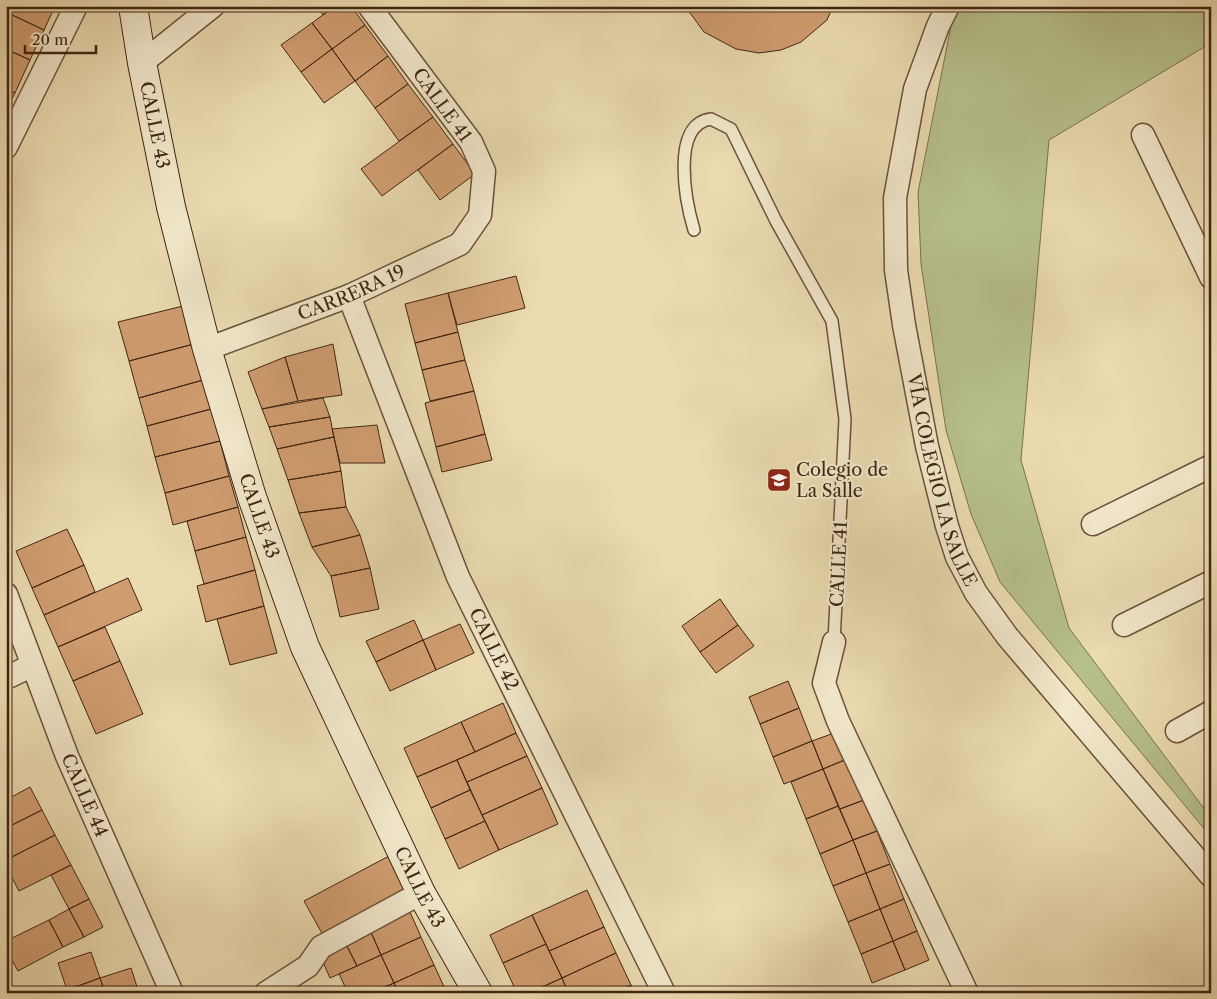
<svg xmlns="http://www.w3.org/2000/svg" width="1217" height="999" font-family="'Libre Caslon Text',serif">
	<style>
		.green { fill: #b6c08c; stroke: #7b724f }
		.building { fill: #d09d70; stroke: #402512 }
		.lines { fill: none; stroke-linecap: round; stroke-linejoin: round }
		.lane-casing { stroke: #6b523a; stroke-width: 14 }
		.street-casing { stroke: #6b523a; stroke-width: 25 }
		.secondary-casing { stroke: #402512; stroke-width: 30 }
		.lane { stroke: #f2e8cc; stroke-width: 11 }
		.street { stroke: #f2e8cc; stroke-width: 22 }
		.secondary { stroke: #f2e8cc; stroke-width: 28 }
		.labels { text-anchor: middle; stroke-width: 4.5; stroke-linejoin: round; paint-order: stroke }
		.street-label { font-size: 18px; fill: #402512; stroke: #f2e8cc }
		.poi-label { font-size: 18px; fill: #402512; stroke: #f2e8cc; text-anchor: start }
	</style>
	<rect width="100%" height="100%" fill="#ebdbb1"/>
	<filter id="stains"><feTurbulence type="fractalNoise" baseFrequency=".004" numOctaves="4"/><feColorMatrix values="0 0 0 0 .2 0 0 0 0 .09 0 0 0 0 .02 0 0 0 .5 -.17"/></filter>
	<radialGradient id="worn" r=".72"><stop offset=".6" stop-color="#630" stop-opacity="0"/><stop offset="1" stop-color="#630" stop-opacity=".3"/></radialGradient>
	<path class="green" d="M962,6h249v37l-162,97 -28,320 48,168 142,190v19l-211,-255 -29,-68 -25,-84 -25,-166 -3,-72 34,-171z"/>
	<path class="building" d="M6,6h49l-11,24 -38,-18z
		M317,6h18l-12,9z
		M335,6h16l14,19 -33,24 -20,-26z
		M685,6h148l-6,14 -26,22 -20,8 -22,3 -23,-4 -32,-17z
		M6,12l38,18 -14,30 -24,-11z
		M312,23l20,26 -31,23 -20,-27z
		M365,25l23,31 -33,25 -23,-32z
		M6,49l24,11 -15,33 -9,-4z
		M332,49l23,32 -31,22 -23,-31z
		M388,56l20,28 -33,24 -20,-27z
		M408,84l25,33 -34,24 -24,-33z
		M6,89l9,4 -9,18z
		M433,117l20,27 -71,52 -21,-27z
		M453,144l22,30 -35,26 -22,-30z
		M516,276l9,32 -68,17 -9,-32z
		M448,293l10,39 -43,11 -10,-39z
		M183,306l11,38 -65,17 -11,-39z
		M458,332l7,28 -43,10 -7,-27z
		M194,344l9,36 -64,18 -10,-37z
		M333,344l9,51 -44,6 -13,-44z
		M285,357l13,44 -36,8 -14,-37z
		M465,360l9,31 -44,10 -8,-31z
		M203,380l8,29 -64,17 -8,-28z
		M474,391l11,43 -49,13 -11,-44z
		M323,398l7,19 -61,10 -7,-18z
		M211,409l9,32 -65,16 -8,-31z
		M330,417l4,20 -57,12 -8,-22z
		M377,425l8,38h-45l-8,-34z
		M485,434l7,26 -50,12 -6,-25z
		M334,437l7,34 -53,9 -11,-31z
		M220,441l9,35 -64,17 -10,-36z
		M341,471l5,36 -47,6 -11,-33z
		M229,476l9,31 -65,18 -8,-32z
		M238,507l8,30 -51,14 -8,-30z
		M346,507l14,28 -48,12 -13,-34z
		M67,529l17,36 -52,23 -16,-37z
		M360,535l10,33 -39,8 -19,-29z
		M246,537l9,33 -51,14 -9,-33z
		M84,565l11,27 -51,23 -12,-27z
		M370,568l9,41 -39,8 -9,-41z
		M255,570l9,36 -58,16 -9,-36z
		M128,578l14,32 -84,37 -14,-32z
		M720,599l18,26 -38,27 -18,-26z
		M264,606l13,47 -47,12 -13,-46z
		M414,620l9,20 -47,22 -10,-21z
		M460,624l14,29 -38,17 -13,-30z
		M738,625l16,21 -38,27 -16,-21z
		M105,627l15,34 -47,20 -15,-34z
		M423,640l13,30 -46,21 -14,-29z
		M120,661l23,53 -47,20 -23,-53z
		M788,681l11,27 -39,16 -11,-27z
		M503,703l13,30 -41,19 -14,-30z
		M799,708l13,33 -39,16 -13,-33z
		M461,722l14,30 -58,25 -13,-29z
		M837,732l10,27 -24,10 -11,-28z
		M516,733l11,23 -60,26 -10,-22z
		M812,741l11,28 -39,15 -11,-27z
		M527,756l15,32 -60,27 -15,-33z
		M847,759l17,41 -24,9 -17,-40z
		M457,760l13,30 -39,18 -14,-31z
		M823,769l15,37 -32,13 -15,-37z
		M30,787l12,23 -36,18v-28z
		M542,788l16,36 -59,26 -17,-35z
		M470,790l15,31 -40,18 -14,-31z
		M864,800l13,31 -24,9 -13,-31z
		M838,806l15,34 -33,14 -14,-35z
		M42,810l13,25 -49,25v-32z
		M485,821l14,29 -40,19 -14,-30z
		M877,831l13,33 -24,9 -13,-33z
		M55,835l16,30 -52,26 -13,-25v-6z
		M853,840l13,33 -33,13 -13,-32z
		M389,856l19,37 -84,44 -20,-36z
		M890,864l14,35 -24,10 -14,-36z
		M71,865l18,34 -20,10 -18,-34z
		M866,873l14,36 -32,13 -15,-36z
		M587,890l17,37 -55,24 -17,-36z
		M89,899l14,28 -19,10 -15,-28z
		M904,899l13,32 -24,10 -13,-32z
		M69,909l15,28 -21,10 -14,-27z
		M880,909l13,32 -32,13 -13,-32z
		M410,912l11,25 -40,18 -11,-25z
		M532,915l14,29 -43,19 -13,-28z
		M49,920l14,27 -45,24 -12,-22v-8z
		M604,927l12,26 -54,25 -13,-27z
		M370,930l11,25 -24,11 -12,-24z
		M917,931l12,29 -24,10 -12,-29z
		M421,937l13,28 -40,18 -13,-28z
		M893,941l12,29 -33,13 -11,-29z
		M345,942l12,24 -27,12 -11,-25z
		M546,944l16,34 -33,15h-12l-14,-30z
		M91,952l9,26 -33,12 -9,-27z
		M616,953l15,32 -17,8h-46l-6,-15z
		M381,955l13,28 -23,10h-23l-9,-19z
		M434,965l13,28h-49l-4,-10z
		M131,968l8,25h-34l-5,-15z
		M100,978l5,15h-37l-1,-3z
		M562,978l6,15h-39z
		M394,983l4,10h-27z
		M631,985l4,8h-21z"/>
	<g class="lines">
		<defs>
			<path id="lane" d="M694,230c-8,-27 -24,-106 17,-111l20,10 45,92 56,100 13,98 -11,223"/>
			<g id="street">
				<path id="s1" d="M948,6l-10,20 -23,63 -20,109 1,72 8,55 23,121 20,80 10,31 19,36 31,43 204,240"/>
				<path d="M142,63l71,-57"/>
				<path d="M1143,135l68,142"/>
				<path d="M6,147l70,-141"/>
				<path id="s2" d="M349,296l109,281 206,416"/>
				<path id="s3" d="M207,349l142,-53 111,-52 20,-29 4,-44 -13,-29 -102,-136"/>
				<path d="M1093,524l118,-58"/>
				<path id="s4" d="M6,594l61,162 105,237"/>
				<path d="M1124,625l87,-43"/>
				<path d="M834,642l-10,41 14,38 129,272"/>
				<path d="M6,678l25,-12"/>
				<path d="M1177,731l34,-19"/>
				<path d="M266,993l42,-27 13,-19 100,-54"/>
			</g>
			<g id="secondary">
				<path id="s5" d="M133,6l9,57 29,144 36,142 45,148 53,150 116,246 57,100"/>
			</g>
		</defs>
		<use href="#lane" class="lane-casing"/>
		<use href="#street" class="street-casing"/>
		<use href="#secondary" class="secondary-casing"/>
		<use href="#lane" class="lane"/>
		<use href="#street" class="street"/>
		<use href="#secondary" class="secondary"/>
	</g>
	<defs>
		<symbol id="school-square" viewBox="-11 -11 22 22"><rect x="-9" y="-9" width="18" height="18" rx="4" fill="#8f2418" stroke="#f2e8cc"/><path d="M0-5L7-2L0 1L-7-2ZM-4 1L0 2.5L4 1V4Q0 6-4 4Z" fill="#fff"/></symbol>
	</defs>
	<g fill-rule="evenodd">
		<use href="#school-square" x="765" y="466" width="28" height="28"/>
	</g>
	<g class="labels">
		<g class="street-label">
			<text transform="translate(442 105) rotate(54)" y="6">CALLE 41</text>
			<text dy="6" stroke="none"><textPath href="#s5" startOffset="121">CALLE 43</textPath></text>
			<text dy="6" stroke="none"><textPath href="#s3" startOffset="155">CARRERA 19</textPath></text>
			<text dy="6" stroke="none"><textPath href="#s1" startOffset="488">VÍA COLEGIO LA SALLE</textPath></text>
			<text dy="6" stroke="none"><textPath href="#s5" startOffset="526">CALLE 43</textPath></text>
			<text transform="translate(839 564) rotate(-87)" y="6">CALLE 41</text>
			<text dy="6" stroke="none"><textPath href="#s2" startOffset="382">CALLE 42</textPath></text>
			<text dy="6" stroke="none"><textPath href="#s4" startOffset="216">CALLE 44</textPath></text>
			<text dy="6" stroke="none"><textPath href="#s5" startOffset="931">CALLE 43</textPath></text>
		</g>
		<g class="poi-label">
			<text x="796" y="476">Colegio de<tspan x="796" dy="21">La Salle</tspan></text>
		</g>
	</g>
	<rect width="1217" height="999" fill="none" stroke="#ebdbb1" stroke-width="25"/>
	<rect x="8" y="8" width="1202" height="984" fill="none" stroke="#402512" stroke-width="2.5"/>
	<rect x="12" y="12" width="1192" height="974" fill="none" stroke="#402512"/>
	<path d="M25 45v8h71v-8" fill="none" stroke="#402512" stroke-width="2.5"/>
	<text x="32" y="45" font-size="15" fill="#402512" stroke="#f2e8cc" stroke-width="4" paint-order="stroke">20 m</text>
	<rect width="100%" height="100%" filter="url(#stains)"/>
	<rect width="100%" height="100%" fill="url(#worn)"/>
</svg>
